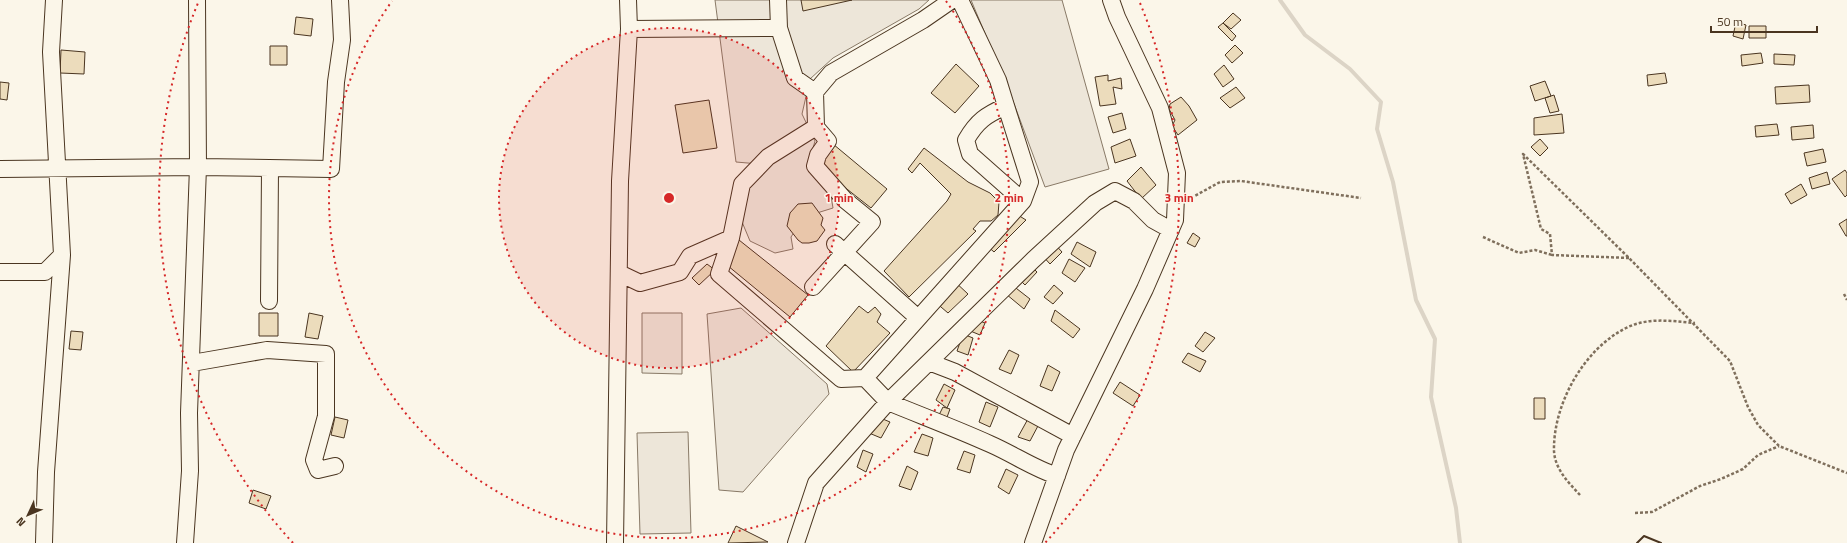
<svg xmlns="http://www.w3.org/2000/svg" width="1847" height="543" font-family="'Titillium Web',sans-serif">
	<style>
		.green { fill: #ede6d9; stroke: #887966 }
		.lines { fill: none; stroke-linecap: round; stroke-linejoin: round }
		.stream { stroke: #dcd4c6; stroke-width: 4 }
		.building { fill: #ecdcbc; stroke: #4a3520 }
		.minor-casing { stroke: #4a3520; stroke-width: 18 }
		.path { stroke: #7f6f5c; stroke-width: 2.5; stroke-dasharray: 3 2; stroke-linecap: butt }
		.minor { stroke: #fbf6e9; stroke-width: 16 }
		.wall { stroke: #4a3520; stroke-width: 2 }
		.ring { fill: none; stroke: #d62828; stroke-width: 2; stroke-dasharray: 2 4 }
		.centre { fill: #d62828; stroke: #fbf6e9; stroke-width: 2 }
		.ring-label { font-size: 12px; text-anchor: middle; font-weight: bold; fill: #d62828; stroke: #fbf6e9; stroke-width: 3; stroke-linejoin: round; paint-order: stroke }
	</style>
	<rect width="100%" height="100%" fill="#fbf6e9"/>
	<path class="green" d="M715,0h214l-10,9 -86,49 -23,21 -8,35 13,27 -7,25 22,24 3,18 -29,9 -13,20 2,12 -18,4 -25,-12 -13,-31 22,-46 -23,-2z
		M971,0h91l47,169 -64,18 -35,-94z
		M741,308l86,76 2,10 -86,98 -24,-2 -12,-176z
		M642,313h40v61l-40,-1z
		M688,432l3,101 -51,1 -3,-101z"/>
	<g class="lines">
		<path class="stream" d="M1280,0l25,35 45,34 31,33 -4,27 16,53 23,118 19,39 -4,58 25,111 4,35"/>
	</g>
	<path class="building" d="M801,0h51l-49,11z
		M1233,13l8,7 -10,9 -8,-6z
		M296,17l17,2 -2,17 -17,-2z
		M1736,22l10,3 -3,14 -10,-3z
		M1223,23l13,13 -4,5 -14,-14z
		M1749,26h17v12h-17z
		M1235,45l8,8 -11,10 -7,-8z
		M270,46h17v19h-17z
		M61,50l24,2 -1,22 -24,-1z
		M1761,53l2,10 -21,3 -1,-11z
		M1774,54l21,1 -1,10 -20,-1z
		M956,64l23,22 -24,27 -24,-20z
		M1224,65l10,14 -11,8 -9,-13z
		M1665,73l2,10 -19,3 -1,-11z
		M1108,75v6l13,-3 1,11 -9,-2 3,17 -16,2 -5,-29z
		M1545,81l6,15 -16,5 -5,-15z
		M0,82l9,1 -2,17 -7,-1z
		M1809,85l1,17 -34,2 -1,-17z
		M1236,87l9,11 -15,10 -10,-10z
		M1554,95l5,16 -9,2 -5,-15z
		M1181,97l8,9 8,14 -19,15 -6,-9 3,-6 -6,-11 1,-5z
		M709,100l8,48 -34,5 -8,-48z
		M1122,113l4,16 -13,4 -5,-16z
		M1562,114l2,19 -30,2v-17z
		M1777,124l2,11 -23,2 -1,-11z
		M1813,125l1,13 -22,2 -1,-13z
		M827,139l60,50 -16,19 -61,-48z
		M1130,139l6,17 -21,7 -4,-16z
		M1540,139l8,9 -8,8 -9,-9z
		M924,148l44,34 22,11 9,9 -1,13 -7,6h-11l-7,8 3,2 -67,66 -25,-26 63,-70 4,-7 -31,-31 -8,10 -4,-4z
		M1823,149l3,13 -19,4 -3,-13z
		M1141,167l15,18 -15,14 -14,-18z
		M1845,170l2,3v22l-2,2 -13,-18z
		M1827,172l3,12 -18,5 -3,-11z
		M1801,184l6,11 -16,9 -6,-10z
		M812,203l11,15 -2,7 4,5 -8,11 -8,2h-7l-4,-3 -11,-14 3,-13 8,-9z
		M1013,212l13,8 -32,32 -11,-10z
		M1847,219v17h-1l-7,-12z
		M1193,233l7,5 -5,9 -8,-4z
		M739,240l69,55 -18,22 -68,-56z
		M1052,241l10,11 -12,12 -9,-10z
		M1077,242l19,10 -6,15 -19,-13z
		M1069,259l16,9 -10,14 -13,-9z
		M707,264l8,6 -16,15 -7,-7z
		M1029,264l8,8 -12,13 -8,-8z
		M953,280l15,14 -20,19 -14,-12z
		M1012,285l18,14 -6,10 -18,-15z
		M1054,285l9,8 -10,11 -9,-7z
		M859,306l9,7 7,-6 6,7 -4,8 13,11 -37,39 -27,-26z
		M1055,310l25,19 -7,9 -22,-17z
		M259,313h19v23h-19z
		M309,313l14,3 -5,23 -13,-2z
		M975,319l10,4 -5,12 -12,-5z
		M71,331l12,1 -2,18 -12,-1z
		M1205,332l10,6 -12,14 -8,-6z
		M963,334l10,4 -5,17 -11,-4z
		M1009,350l10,5 -8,19 -12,-5z
		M1188,353l18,8 -6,11 -18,-10z
		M1048,365l12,7 -8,19 -12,-5z
		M1120,382l20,13 -7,11 -20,-13z
		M944,384l11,6 -8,18 -11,-8z
		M1534,398h11v21h-11z
		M986,402l12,5 -8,20 -11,-5z
		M943,407l7,2 -4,11 -8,-3z
		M335,417l13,3 -4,18 -13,-3z
		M878,417l12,5 -9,16 -12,-5z
		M1029,417l10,7 -9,17 -12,-4z
		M922,434l11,4 -5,18 -14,-4z
		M863,450l10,4 -7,18 -9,-5z
		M964,451l11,4 -5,18 -13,-4z
		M907,466l11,6 -7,18 -12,-4z
		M1006,469l12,6 -9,19 -11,-7z
		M253,490l18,6 -5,13 -17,-6z
		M736,526l32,16 -40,1z"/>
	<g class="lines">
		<defs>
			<path id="minor" d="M778,0l1,28 16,50 20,14
				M629,29l150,-1
				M1006,106c-20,9 -29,15 -40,34l4,14 53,47
				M0,169l198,-2 133,2 5,-87 6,-42 -2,-40
				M731,238l-12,36 122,105 24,-1
				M835,244l83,74
				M0,272h45l17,-17
				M619,273l21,10 40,-11 10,-16 41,-18 11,-54 26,-27 48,-30
				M813,287l59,-65 -27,-22 -30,-34 3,-11 10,-14 -12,-14 -1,-35 16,-19 92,-53 29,-20
				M269,301l1,-132
				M929,362l26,10 118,64
				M192,363l75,-13 59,4v62l-12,44 4,10 17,-4
				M1057,476c-24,-8 -44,-22 -67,-32 -33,-15 -68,-28 -102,-42l145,-142 62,-57 20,-12 19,10 19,19 18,10
				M44,543l2,-71 16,-217 -11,-203 3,-52
				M185,543l5,-72 -1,-58 9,-246 -1,-167
				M615,543l5,-362 9,-152 -1,-29
				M796,543l20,-60 72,-81 -23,-24 158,-177 7,-19 -24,-76 -8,-26 -38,-80
				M1033,543l33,-93 79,-161 30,-69 2,-47 -17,-65 -43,-91 -6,-17"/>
		</defs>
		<use href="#minor" class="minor-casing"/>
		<path class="path" d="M1191,198l29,-16 21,-1 120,17
			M1483,237l36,16 16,-3 17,5
			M1629,258l-77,-3 -2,-21 -9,-5 -18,-75 106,104 101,103 18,46 10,18 21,21 68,27
			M1844,294l3,6
			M1580,495c-12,-13 -25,-26 -26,-44 -1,-47 30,-102 72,-123 22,-11 45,-7 69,-5
			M1635,513l17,-1 48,-26 21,-7 22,-10 15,-14 21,-9"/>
		<use href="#minor" class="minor"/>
		<path class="wall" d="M1637,543l7,-7 17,7"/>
	</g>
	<circle cx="669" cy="198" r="170" fill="#d62828" fill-opacity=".12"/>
	<g class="ring">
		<circle cx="669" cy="198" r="170"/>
		<path d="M946 1A340 340 0 1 1 392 1"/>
		<path d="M293 543A510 510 0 0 1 198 3M1140 3A510 510 0 0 1 1045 543"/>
	</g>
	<circle cx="669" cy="198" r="6" class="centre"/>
	<g class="ring-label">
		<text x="839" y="202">1 min</text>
		<text x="1009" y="202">2 min</text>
		<text x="1179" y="202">3 min</text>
	</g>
	<g transform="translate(28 515) rotate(226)" stroke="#fbf6e9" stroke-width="3" paint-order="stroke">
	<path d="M0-3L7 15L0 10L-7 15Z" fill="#4a3520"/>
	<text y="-6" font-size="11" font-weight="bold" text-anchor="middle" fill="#4a3520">N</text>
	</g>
	<path d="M1711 26v6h106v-6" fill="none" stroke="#4a3520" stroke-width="2"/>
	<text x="1717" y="26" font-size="12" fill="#4a3520" stroke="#fbf6e9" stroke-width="3" paint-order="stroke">50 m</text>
</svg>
